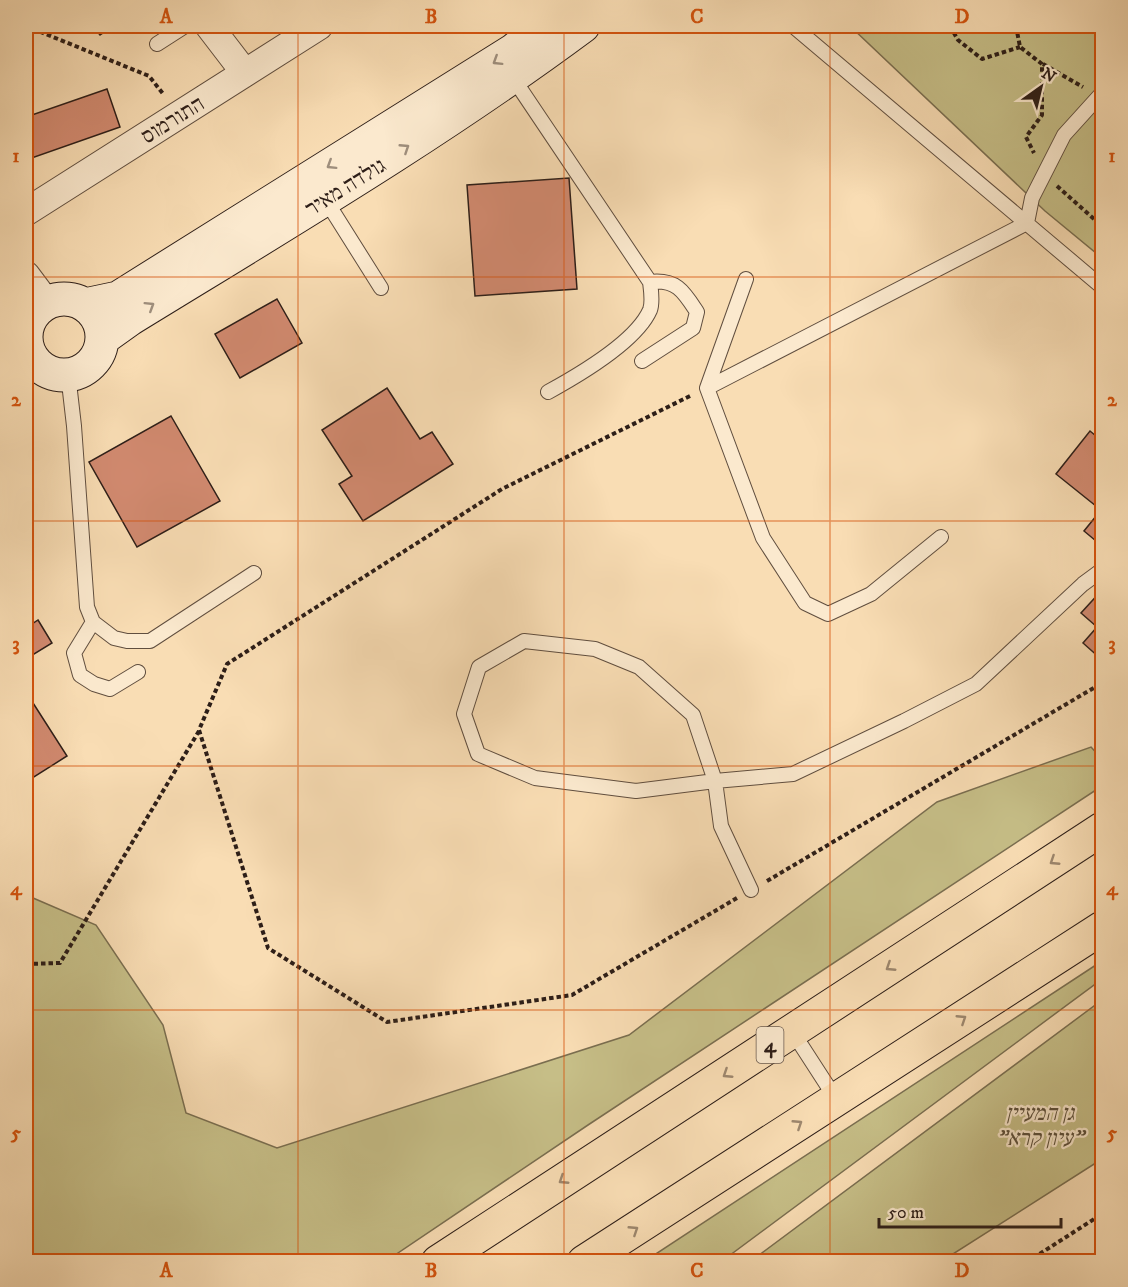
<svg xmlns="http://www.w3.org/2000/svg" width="1128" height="1287" font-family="'IM FELL DW Pica','Frank Ruhl Libre',serif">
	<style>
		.green { fill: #c6be87; stroke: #7a6e50; stroke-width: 1.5 }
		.building { fill: #d28a70; stroke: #2d1e18; stroke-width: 1.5 }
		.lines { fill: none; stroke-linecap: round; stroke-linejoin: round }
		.lane-casing { stroke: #604e3f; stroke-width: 16 }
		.street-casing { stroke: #604e3f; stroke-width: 29 }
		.secondary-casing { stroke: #2d1e18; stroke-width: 35 }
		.highway-casing { stroke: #2d1e18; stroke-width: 35 }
		.path { stroke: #2d1e18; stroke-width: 4; stroke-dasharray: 4.5 3; stroke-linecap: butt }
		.lane { stroke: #fbe9ce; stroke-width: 14 }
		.street { stroke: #fbe9ce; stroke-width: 27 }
		.secondary { stroke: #fbe9ce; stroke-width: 33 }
		.highway { stroke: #f9ddb4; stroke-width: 33 }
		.oneway { stroke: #9e8e7c }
		.oneway2 { stroke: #9d876e }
		.grid { fill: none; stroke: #d5530d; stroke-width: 1.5; stroke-opacity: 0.55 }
		.labels { text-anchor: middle; stroke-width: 4.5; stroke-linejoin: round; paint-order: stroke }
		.shield { fill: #fbe9ce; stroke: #6b5b4f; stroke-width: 1.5 }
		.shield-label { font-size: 21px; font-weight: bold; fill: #2d1e18 }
		.street-label { font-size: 22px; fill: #2d1e18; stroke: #fbe9ce }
		.park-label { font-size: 22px; font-style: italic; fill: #5b4e39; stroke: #fbe9ce }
		.neatline { fill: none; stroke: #d5530d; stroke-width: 2 }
		.grid-label { font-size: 20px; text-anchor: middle; font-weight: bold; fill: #d5530d }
	</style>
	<rect width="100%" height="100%" fill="#f9ddb4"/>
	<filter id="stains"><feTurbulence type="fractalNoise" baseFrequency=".00333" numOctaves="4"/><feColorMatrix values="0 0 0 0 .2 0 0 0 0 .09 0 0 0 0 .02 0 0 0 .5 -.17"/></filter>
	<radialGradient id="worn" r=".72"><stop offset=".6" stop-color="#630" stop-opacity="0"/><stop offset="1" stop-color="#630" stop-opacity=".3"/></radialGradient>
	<path class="green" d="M850,26h252v232l-57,-47z
		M1091,747l11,12v27l-514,339 -202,136h-360v-366l70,30 67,100 23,88 91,35 352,-113 308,-233z
		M1102,961v18l-380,282h-77z
		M1102,1000v159l-160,102h-191z"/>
	<path class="building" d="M93,26h20l-13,9z
		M107,89l13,38 -94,33v-43z
		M569,178l8,111 -102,7 -8,-111z
		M277,299l25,44 -62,35 -25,-44z
		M387,388l33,51 12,-7 21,32 -90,57 -24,-37 13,-8 -30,-46z
		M171,416l49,85 -83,46 -48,-85z
		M1090,431l12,10v105l-18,-15 17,-21 -45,-36z
		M1102,590v68l-1,1 -18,-16 14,-16 -16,-14z
		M38,620l14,23 -26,16v-31z
		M26,692l41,64 -41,26z"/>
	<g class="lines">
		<defs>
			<path id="lane" d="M793,26l309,261
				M157,44l28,-18
				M513,78l137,204c1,8 3,20 0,28 -14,32 -71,65 -102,82
				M325,199l56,89
				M642,361l51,-33 4,-16c-13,-20 -20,-33 -47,-30
				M68,374l6,52 13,181 6,15 21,16 13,3h23l104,-68
				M707,388l39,-109
				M941,537l-70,57 -43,20 -23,-11 -42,-65 -56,-150 320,-165 5,-25 32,-63 38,-42
				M93,622l-19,31 6,22 14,9 16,5 28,-17
				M751,890l-30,-64 -6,-45 -22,-66 -54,-48 -44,-18 -71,-8 -45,26 -15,47 14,40 57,24 101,13 79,-10 78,-7 111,-53 72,-37 107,-100 19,-14
				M792,1031l44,68"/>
			<path id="street" d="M209,26l36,47
				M26,212l293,-186
				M26,275l21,28"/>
			<path id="secondary" d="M26 337a38 38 0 1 1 76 0a38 38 0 1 1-76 0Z
				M85,305l33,-7 396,-248 29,-24
				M102,339l28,-20c153,-94 309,-186 453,-293"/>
			<path id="highway" d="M438,1262l664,-433
				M584,1262l518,-334"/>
		</defs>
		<use href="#lane" class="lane-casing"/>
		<use href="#street" class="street-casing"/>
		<use href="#secondary" class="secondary-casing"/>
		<use href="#highway" class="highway-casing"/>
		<path class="path" d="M26,26l123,50 15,19
			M950,26l8,14 24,19 38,-12
			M1016,26l4,21 22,17v51l-16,22 8,16
			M1043,64l40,23
			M1057,186l45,40
			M690,396l-188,93 -275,175 -28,66 69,218 119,74 185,-27 165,-97
			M767,881l335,-198
			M26,964l34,-1 139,-232
			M1027,1262l75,-48"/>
		<use href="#lane" class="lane"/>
		<use href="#street" class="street"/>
		<use href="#secondary" class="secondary"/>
		<use href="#highway" class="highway"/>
	</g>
	<defs><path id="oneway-chevron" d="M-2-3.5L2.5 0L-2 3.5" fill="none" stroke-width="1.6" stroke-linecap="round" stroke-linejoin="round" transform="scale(1.5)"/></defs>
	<g class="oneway">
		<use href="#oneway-chevron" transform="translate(497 61) rotate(148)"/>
		<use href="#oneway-chevron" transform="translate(405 148) rotate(-33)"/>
		<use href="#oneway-chevron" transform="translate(331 165) rotate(148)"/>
		<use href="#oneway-chevron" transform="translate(150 306) rotate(-32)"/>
	</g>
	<g class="oneway2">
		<use href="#oneway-chevron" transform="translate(1054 861) rotate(147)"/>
		<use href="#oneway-chevron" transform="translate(890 967) rotate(147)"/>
		<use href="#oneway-chevron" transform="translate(962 1019) rotate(-33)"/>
		<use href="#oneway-chevron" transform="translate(727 1074) rotate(147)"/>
		<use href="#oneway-chevron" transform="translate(798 1124) rotate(-33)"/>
		<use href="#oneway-chevron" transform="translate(563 1180) rotate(147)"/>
		<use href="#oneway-chevron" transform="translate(634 1230) rotate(-33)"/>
	</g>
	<path class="grid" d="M298,26v1236M564,26v1236M830,26v1236M26,277h1076M26,521h1076M26,766h1076M26,1010h1076"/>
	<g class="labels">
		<rect class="shield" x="756.5" y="1027" width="27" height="36" rx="4.5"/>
		<g class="shield-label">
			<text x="770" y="1052">4</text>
		</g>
		<g class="street-label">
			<text transform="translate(172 119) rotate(-32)" y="8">התורמוס</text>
			<text transform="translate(345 186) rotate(-32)" y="8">גולדה מאיר</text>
		</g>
		<g class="park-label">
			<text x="1040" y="1120">גן המעיין<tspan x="1040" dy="25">"עיון קרא"</tspan></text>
		</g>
	</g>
	<rect width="1128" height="1287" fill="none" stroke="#f9ddb4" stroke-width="66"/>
	<g transform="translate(1041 87) rotate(34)" stroke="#fbe9ce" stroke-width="4.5" paint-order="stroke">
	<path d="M0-4.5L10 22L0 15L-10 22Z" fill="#2d1e18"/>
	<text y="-9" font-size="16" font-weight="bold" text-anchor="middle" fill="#2d1e18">N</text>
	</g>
	<path d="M879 1218v9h182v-9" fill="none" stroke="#2d1e18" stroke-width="3"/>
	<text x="888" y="1218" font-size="18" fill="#2d1e18" stroke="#fbe9ce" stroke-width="4.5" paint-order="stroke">50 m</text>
	<rect x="33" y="33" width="1062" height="1221" class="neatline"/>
	<g class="grid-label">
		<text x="166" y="23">A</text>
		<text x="431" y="23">B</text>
		<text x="697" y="23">C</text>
		<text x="962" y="23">D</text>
		<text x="16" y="162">1</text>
		<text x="1112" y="162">1</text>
		<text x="16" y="406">2</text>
		<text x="1112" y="406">2</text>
		<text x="16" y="650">3</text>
		<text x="1112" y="650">3</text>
		<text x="16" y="895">4</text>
		<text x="1112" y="895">4</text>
		<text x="16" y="1139">5</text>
		<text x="1112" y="1139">5</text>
		<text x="166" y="1277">A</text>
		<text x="431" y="1277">B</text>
		<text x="697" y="1277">C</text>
		<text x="962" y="1277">D</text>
	</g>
	<rect width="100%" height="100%" filter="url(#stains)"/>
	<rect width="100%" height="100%" fill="url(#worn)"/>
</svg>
